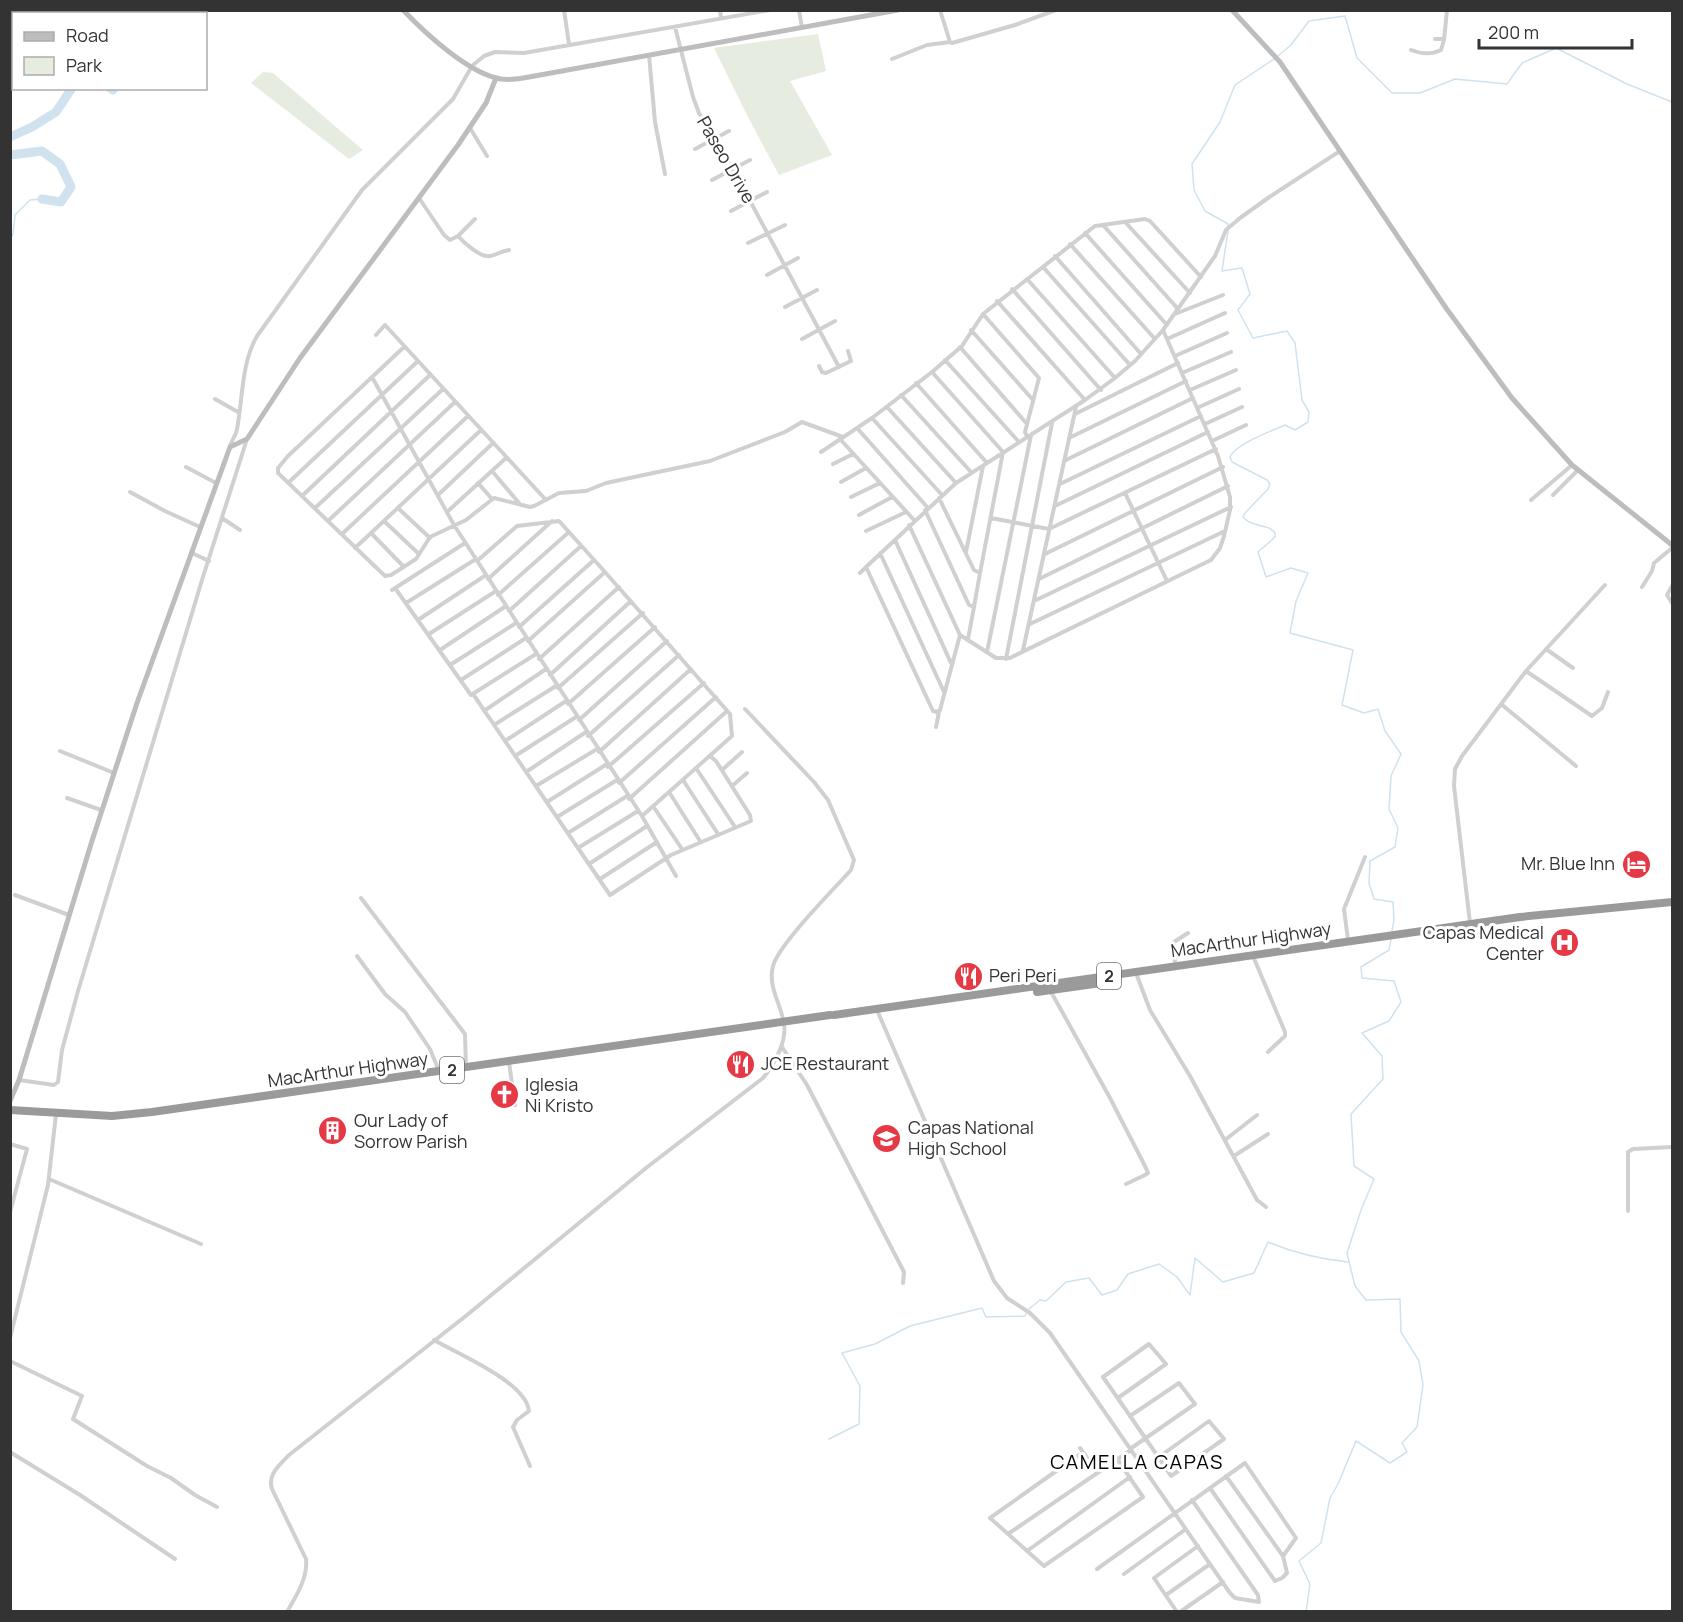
<svg xmlns="http://www.w3.org/2000/svg" width="1683" height="1622" font-family="Manrope,sans-serif">
	<style>
		.green { fill: #e6ecdf }
		.lines { fill: none; stroke-linecap: round; stroke-linejoin: round }
		.stream { stroke: #cfe2ee; stroke-width: 1.5 }
		.river { stroke: #cfe2ee; stroke-width: 9 }
		.street { stroke: #d0d0d0; stroke-width: 4 }
		.secondary { stroke: #bdbdbd; stroke-width: 5 }
		.highway { stroke: #9a9a9a; stroke-width: 8 }
		.labels { text-anchor: middle; stroke-width: 6; stroke-linejoin: round; paint-order: stroke }
		.shield { fill: #fff; stroke: #707070; stroke-width: 1.5 }
		.shield-label { font-size: 16px; font-weight: bold; fill: #333 }
		.street-label { font-size: 18px; fill: #333; stroke: #fff }
		.poi-label { font-size: 18px; fill: #333; stroke: #fff; text-anchor: start }
		.neighbourhood-label { font-size: 20px; letter-spacing: 1.5px; fill: #000; stroke: #fff }
	</style>
	<rect width="100%" height="100%" fill="#fff"/>
	<path class="green" d="M818,34l8,37 -36,10 42,74 -53,20 -32,-60 -33,-67z
		M263,72l10,1 90,77 -14,9 -98,-76z"/>
	<g class="lines">
		<path class="stream" d="M1278,56l13,-11 18,-24 36,-5 12,42 35,35h28l35,-14 52,5 15,-21 34,-15 71,36 45,18
			M1228,227v-3l-23,-13 -11,-21 -2,-26 28,-42 15,-37 39,-26
			M1228,231l-6,40 20,-3 8,26 -12,16 15,28 34,-7 8,12 7,57 7,12 -1,10 -13,8 -10,-5c-13,6 -50,19 -55,32l2,5 35,18 3,4 -2,5 -23,24 -2,4c9,11 25,6 32,16v4l-17,15 8,25 25,-9 17,5 -12,28 -6,32 63,17 -11,55 22,8 14,-4 7,22 16,23 -10,22 -2,33 9,19 -3,19 -25,14 -1,22 5,16 19,3 1,18 -2,11
			M10,240l3,-6 2,-19 15,-15 12,-1
			M1029,1309l11,-9 6,1 20,-19 23,-4 13,17 15,-5 11,-16 31,-10 18,13 13,18 5,-37 28,24 31,-9 14,-31c26,11 52,17 80,20
			M829,1439l30,-15 1,-38 -18,-33 33,-9 35,-18 72,-18 4,9 39,-1 1,-3
			M1306,1612l4,-28 -11,-23 22,-18 9,-45 8,-14 18,-43 34,22 17,-11 -5,-9 15,-16 6,-42 -4,-24 -18,-29 -1,-33 -34,1 -11,-14 -8,-33 14,-43 13,-31 -20,-13 -3,-52 32,-35 -1,-23 -20,-23 27,-12 12,-19 -7,-21 -32,-3 -1,-11 28,-17 2,-11"/>
		<path class="river" d="M198,14l5,-4
			M110,88l3,2 1,-2
			M10,137l22,-10 24,-15 16,-24
			M10,155l32,-4 18,13 11,23 -10,15 -19,-3"/>
		<path class="street" d="M564,10l5,34
			M720,10l1,8
			M799,10l3,18
			M940,10l10,32 2,1 63,-18 41,-15
			M675,27l18,70 6,16 34,56 106,198
			M1435,39h9
			M1411,50c10,4 20,5 30,0l3,-10 3,-30
			M649,55l6,67 10,52
			M892,59l35,-14 23,-3
			M470,128l17,28
			M695,149l34,-18
			M712,180l38,-20
			M419,198l25,37 6,5 8,-4 17,-17
			M731,211l36,-19
			M1126,223l64,70
			M1103,225l75,84
			M1085,233l82,92
			M458,236c6,7 23,22 32,20 6,-1 12,-5 19,-6
			M748,243l37,-18
			M1070,244l85,95
			M1055,256l86,98
			M1043,267l87,98
			M767,275l31,-17
			M1027,279l88,99
			M1012,289l89,101
			M997,301l88,99
			M785,307l32,-17
			M983,314l56,64 -14,54 2,4
			M1175,314l48,-19
			M971,330l62,70
			M1163,330l55,126 12,41v13l-6,26 -4,12 -9,12 -201,98h-14l-36,-23 -20,75 -3,2 -4,-1 -67,-144 90,-84 129,-83 30,-22 20,-17 28,-31 52,-74 11,-26 14,-12 28,-20 72,-47
			M376,335l9,-10 161,175
			M802,339l33,-18
			M1167,339l58,-26
			M404,347l-116,109 -10,12v5l107,103 6,-1 25,-16 14,-22 36,-17 28,-22 36,9 4,-1 25,-13 27,-2 20,-8 104,-22 75,-29 17,-10 41,15
			M960,347l67,77
			M1175,356l52,-23
			M945,360l74,82
			M819,366l3,6 4,1 25,-12 -3,-10
			M932,372l71,80 -23,121 -6,-3 -35,-72
			M1182,373l49,-21
			M372,377l82,148 188,291 34,60
			M916,383l71,80
			M1190,390l46,-20
			M901,395l70,77
			M215,399l23,13
			M887,407l69,76
			M1197,408l42,-19
			M1075,414l103,-51
			M872,418l70,77
			M1205,424l37,-17
			M857,428l71,80
			M1069,438l117,-57
			M840,439l74,81
			M1212,441l34,-16
			M230,446c2,-6 6,-11 7,-17 6,-31 4,-65 20,-93l105,-146 91,-91 19,-33 12,-10 11,-4 29,1 246,-43
			M821,452l51,-34 60,-46 30,-26 21,-32 112,-88 50,-7 5,2 51,56
			M1064,461l129,-63
			M833,464l20,-10
			M186,467l30,16
			M492,471l27,32
			M841,482l25,-14
			M288,483l130,-122
			M478,483l14,16
			M1060,484l141,-68
			M130,492l35,19 35,16
			M1125,493l42,88
			M438,495l55,-52
			M1553,495l25,-25
			M302,496l128,-121
			M851,497l29,-14
			M1531,500l41,-35
			M1055,506l153,-74
			M315,508l128,-119
			M398,508l32,30
			M925,510l44,95 5,2 6,-34
			M447,512l59,-54
			M859,515l33,-18
			M222,518l18,12
			M991,518l58,11 167,-80
			M328,521l127,-119
			M384,521l35,33
			M909,525l51,110
			M866,531l40,-19
			M371,533l33,34
			M342,534l126,-118
			M895,540l56,123
			M355,548l126,-118
			M966,552l17,-86
			M192,553l17,8
			M880,553l64,139
			M1045,554l178,-87
			M477,561l40,-35 42,-5 46,51
			M860,573l6,-6
			M488,579l64,-58
			M1039,579l189,-93
			M1672,586l-5,9 5,8
			M1642,587l10,-16 2,-8 18,-15
			M395,588l76,107 65,-41
			M392,590l73,-47
			M498,595l71,-63
			M1034,601l197,-94
			M406,603l70,-44
			M509,611l72,-65
			M418,620l68,-45
			M1030,624l195,-93
			M519,627l75,-67
			M429,634l67,-43
			M968,639l6,-32
			M528,641l77,-69 125,142 2,22 -90,80
			M1546,649l27,19
			M440,650l66,-44
			M1023,650l53,-243
			M987,652l44,-217
			M539,659l80,-72
			M1006,659l46,-236
			M450,665l66,-42
			M1526,671l66,45 10,-8 6,-16
			M550,675l81,-74
			M461,680l65,-42
			M558,688l85,-75
			M473,694l137,201 61,-40 80,-34 -1,-6 -34,-54 -6,-5
			M568,704l87,-77
			M1501,704l75,62
			M484,711l62,-42
			M579,720l88,-79
			M494,725l62,-39
			M936,727l3,-15
			M588,736l91,-81
			M505,741l61,-40
			M60,751l54,22
			M599,752l92,-83
			M515,756l61,-39
			M608,767l96,-84
			M696,768l39,59
			M722,770l20,-18
			M526,772l60,-40
			M683,780l35,54
			M619,783l97,-86
			M536,786l61,-37
			M732,786l15,-13
			M669,792l31,49
			M67,798l34,12
			M629,799l98,-88
			M547,802l60,-38
			M653,806l29,43
			M557,817l60,-37
			M568,833l59,-37
			M578,848l60,-37
			M589,864l58,-38
			M600,879l57,-37
			M15,895l54,20
			M361,898l104,136 1,33
			M1470,923l-16,-137 1,-17 7,-13 64,-85 79,-86
			M1348,940l-4,-31 21,-52
			M357,956l28,38 20,18 25,37 9,22
			M1253,956l32,76v4l-17,16
			M1176,966l-3,-15 1,-9 14,-9
			M1136,973l14,37 40,66 67,124 9,7
			M1050,990l60,108 36,70 2,5 -3,2 -19,9
			M877,1010l117,271 13,17 23,15 20,20 180,260 5,5 24,4 -1,-7 -66,-95
			M782,1047l25,38 97,187 -1,11
			M509,1062l6,43
			M19,1080l35,5 4,-3 4,-32 16,-59 124,-411 45,-141
			M1225,1140l32,-25
			M10,1144l17,5 -17,63
			M1234,1156l34,-22
			M49,1179l152,65
			M1628,1211v-59l5,-3 39,-2
			M10,1338l38,-153 8,-71
			M434,1340c24,14 92,42 95,71l-12,9 -4,7 17,39
			M10,1361l72,35 -9,23 74,47 24,12 24,17 22,12
			M1118,1398l48,-34 -17,-20 -46,33c23,33 46,66 68,99l53,-37 -15,-18 -50,36
			M1080,1448l18,25
			M1130,1449l65,-45 -16,-21 -49,33
			M10,1452l70,43 95,64
			M1083,1452l-93,66 54,48 99,-69 -26,-38
			M1210,1488l65,93 7,-3 5,-5 -4,-17 -57,-80
			M1008,1534l123,-84
			M1027,1551l103,-74
			M1097,1569l148,-106 51,75 -13,18
			M1124,1574l62,-45
			M1166,1595l44,-31
			M287,1612c9,-16 21,-34 19,-53l-34,-70c-5,-15 8,-24 17,-34l178,-140 179,-147 117,-90c12,-15 26,-39 20,-59 -4,-18 -15,-34 -10,-53 6,-22 60,-76 78,-96l3,-10 -26,-60 -14,-18 -69,-73
			M1177,1612l-23,-34 44,-32
			M1180,1612l43,-30"/>
		<path class="secondary" d="M403,10c22,23 66,64 98,69 9,1 19,0 28,-2l369,-67
			M1232,10l48,52 166,246 66,90 60,67 100,80
			M10,1101l9,-21 72,-236 46,-141 93,-256 17,-8 53,-81 158,-213 28,-42 10,-25"/>
		<path class="highway" d="M1037,992l64,-9 10,-5
			M834,1015l686,-98 152,-15
			M10,1110l102,6 40,-4 678,-97"/>
	</g>
	<defs>
		<symbol id="hotel-disc" viewBox="-11 -11 22 22"><circle r="9.5" fill="#e63946" stroke="#fff"/><path d="M-6-4.5h1.5V1H6V5H4.5V3h-9V5H-6ZM-4 0a1.8 1.8 0 1 1 3.6 0ZM.5 0V-2.5h3Q6-2.5 6 0Z" fill="#fff"/></symbol>
		<symbol id="hospital-disc" viewBox="-11 -11 22 22"><circle r="9.5" fill="#e63946" stroke="#fff"/><path d="M-5-5h3v3.5h4V-5h3V5h-3V1.5h-4V5h-3Z" fill="#fff"/></symbol>
		<symbol id="restaurant-disc" viewBox="-11 -11 22 22"><circle r="9.5" fill="#e63946" stroke="#fff"/><path d="M-5-6h1v4h1v-4h1v4h1v-4h1v5L-1.5 .5V6h-2V.5L-5-1ZM5-6V6H3V1.5H1.5Q1.5-4 5-6Z" fill="#fff"/></symbol>
		<symbol id="church-disc" viewBox="-11 -11 22 22"><circle r="9.5" fill="#e63946" stroke="#fff"/><path d="M-1.2-6h2.4v3.5h3.3v2.4h-3.3V6h-2.4V-.1h-3.3v-2.4h3.3Z" fill="#fff"/></symbol>
		<symbol id="building-disc" viewBox="-11 -11 22 22"><circle r="9.5" fill="#e63946" stroke="#fff"/><path d="M-4-6H4V6H1V3H-1V6H-4ZM-2.5-4.3h1.7v1.8h-1.7ZM.8-4.3h1.7v1.8H.8ZM-2.5-1h1.7V.8h-1.7ZM.8-1h1.7V.8H.8Z" fill="#fff"/></symbol>
		<symbol id="school-disc" viewBox="-11 -11 22 22"><circle r="9.5" fill="#e63946" stroke="#fff"/><path d="M0-5L7-2L0 1L-7-2ZM-4 1L0 2.5L4 1V4Q0 6-4 4Z" fill="#fff"/></symbol>
	</defs>
	<g fill-rule="evenodd">
		<use href="#hotel-disc" x="1620" y="848" width="33" height="33"/>
		<use href="#hospital-disc" x="1548" y="926" width="33" height="33"/>
		<use href="#restaurant-disc" x="952" y="960" width="33" height="33"/>
		<use href="#restaurant-disc" x="724" y="1048" width="33" height="33"/>
		<use href="#church-disc" x="488" y="1078" width="33" height="33"/>
		<use href="#building-disc" x="316" y="1114" width="33" height="33"/>
		<use href="#school-disc" x="870" y="1122" width="33" height="33"/>
	</g>
	<g class="labels">
		<g class="shield">
			<rect x="1097" y="963" width="24" height="26" rx="4.5"/>
			<rect x="440" y="1057" width="24" height="26" rx="4.5"/>
		</g>
		<g class="shield-label">
			<text x="1109" y="982">2</text>
			<text x="452" y="1076">2</text>
		</g>
		<g class="street-label">
			<text transform="translate(726 160) rotate(60)" y="6">Paseo Drive</text>
			<text transform="translate(1251 940) rotate(-8)" y="6">MacArthur Highway</text>
			<text transform="translate(348 1070) rotate(-8)" y="6">MacArthur Highway</text>
		</g>
		<g class="poi-label">
			<text x="1615" y="870" text-anchor="end">Mr. Blue Inn</text>
			<text x="1544" y="939" text-anchor="end">Capas Medical<tspan x="1544" dy="21">Center</tspan></text>
			<text x="989" y="982">Peri Peri</text>
			<text x="761" y="1070">JCE Restaurant</text>
			<text x="525" y="1091">Iglesia<tspan x="525" dy="21">Ni Kristo</tspan></text>
			<text x="354" y="1127">Our Lady of<tspan x="354" dy="21">Sorrow Parish</tspan></text>
			<text x="908" y="1134">Capas National<tspan x="908" dy="21">High School</tspan></text>
		</g>
		<g class="neighbourhood-label">
			<text x="1137" y="1469">CAMELLA CAPAS</text>
		</g>
	</g>
	<rect width="1683" height="1622" fill="none" stroke="#333333" stroke-width="24"/>
	<rect x="12" y="12" width="195" height="78" fill="#ffffff" stroke="#adadad" stroke-width="1.5"/>
	<rect x="24" y="32" width="30" height="9" fill="#bdbdbd" stroke="#adadad" stroke-width="1.5"/>
	<text x="66" y="42" font-size="18" fill="#333333">Road</text>
	<rect x="24" y="57" width="30" height="18" fill="#e6ecdf" stroke="#adadad" stroke-width="1.5"/>
	<text x="66" y="72" font-size="18" fill="#333333">Park</text>
	<path d="M1479 39v9h153v-9" fill="none" stroke="#333333" stroke-width="3"/>
	<text x="1488" y="39" font-size="18" fill="#333333" stroke="#ffffff" stroke-width="4.5" paint-order="stroke">200 m</text>
</svg>
